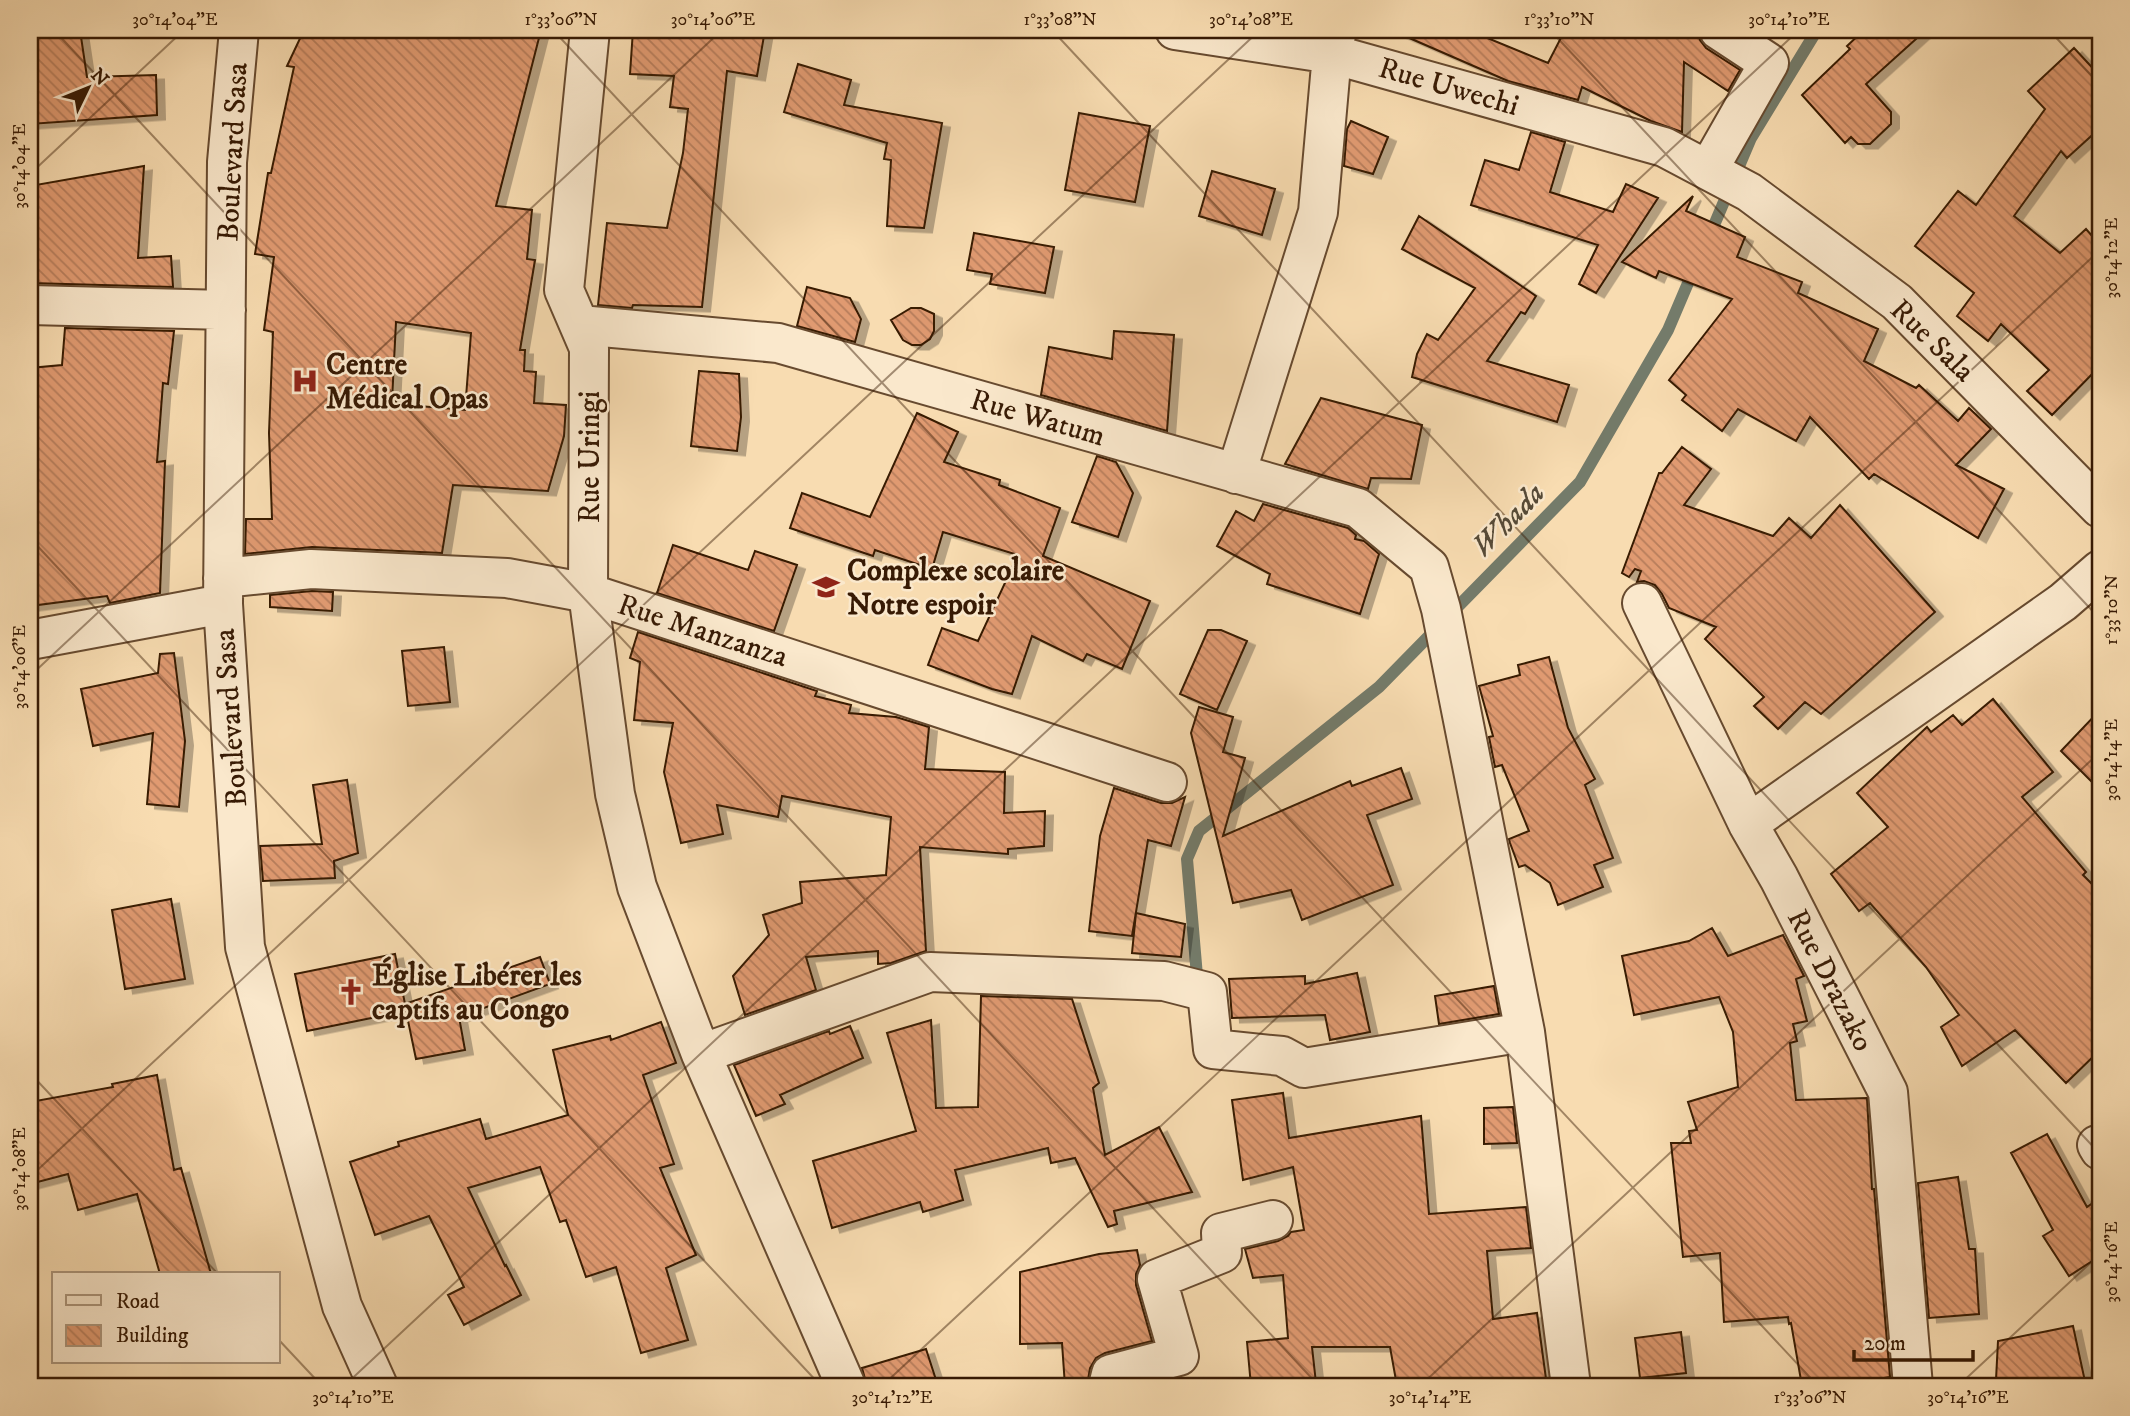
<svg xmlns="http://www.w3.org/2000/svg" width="2130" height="1416" font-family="'IM FELL DW Pica',serif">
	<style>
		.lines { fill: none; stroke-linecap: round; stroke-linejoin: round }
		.stream { stroke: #747b6a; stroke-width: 12 }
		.building { fill: url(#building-back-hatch); stroke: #371a04; stroke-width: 2; fill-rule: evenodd; filter: url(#shadow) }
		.minor-casing { stroke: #674a2f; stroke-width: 42 }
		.minor { stroke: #fae8cc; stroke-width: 38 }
		.ticks { fill: none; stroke: #371a04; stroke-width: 2; stroke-opacity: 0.45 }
		.labels { text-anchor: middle; stroke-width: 5; stroke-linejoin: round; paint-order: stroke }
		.street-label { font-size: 30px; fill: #371a04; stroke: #fae8cc }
		.poi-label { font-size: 30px; font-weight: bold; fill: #371a04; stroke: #fae8cc; text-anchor: start }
		.water-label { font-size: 32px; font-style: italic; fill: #564a37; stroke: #fae8cc }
		.neatline { fill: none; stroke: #371a04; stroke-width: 2.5 }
		.ticks-label { font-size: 18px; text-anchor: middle; fill: #371a04 }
	</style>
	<defs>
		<pattern id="building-back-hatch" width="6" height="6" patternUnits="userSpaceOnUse" patternTransform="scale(1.75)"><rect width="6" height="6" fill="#e09a71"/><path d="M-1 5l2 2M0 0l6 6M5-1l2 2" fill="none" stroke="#b67d5b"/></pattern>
		<filter id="shadow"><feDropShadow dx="8" dy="4.5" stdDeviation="0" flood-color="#0004"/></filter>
	</defs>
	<rect width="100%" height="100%" fill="#f8dcb1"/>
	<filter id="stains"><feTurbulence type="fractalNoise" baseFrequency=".00286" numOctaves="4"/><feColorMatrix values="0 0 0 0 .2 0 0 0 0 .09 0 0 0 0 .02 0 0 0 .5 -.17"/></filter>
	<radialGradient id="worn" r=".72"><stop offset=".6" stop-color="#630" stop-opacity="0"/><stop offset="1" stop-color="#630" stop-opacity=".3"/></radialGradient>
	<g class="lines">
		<path class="stream" d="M1709,237l42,-99 66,-108
			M1197,976l-10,-117 12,-28 180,-144 201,-205 88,-152 26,-61"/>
	</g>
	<path class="building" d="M30,30h50l7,47 69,-2 1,40 -127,9z
		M304,30h237l-45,176 36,4 -5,49 8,1 -15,90h5l-1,21 12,1 -2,31 32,2 -2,31 -16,55 -95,-6 -11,68 -130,-6 -67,7 1,-35h26l-3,-86 4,-101 -9,-2 10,-73 -19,-3 13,-81h3l23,-106 -7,-1zM396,322l75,11 -6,77 -69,-6v-3h-4z
		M633,30h132l-8,46 -30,-5 -25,236 -69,-2 -1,3 -34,-3 9,-82 60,5 16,-75 5,-44 -18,-2 4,-31 -44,-2z
		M1391,30h77l80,33 17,-33h132l3,10 6,8 34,22 -12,21 -44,-29 -2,70 -31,-11 -69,-34 -4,13 -70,-19z
		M1864,30h62l-60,54 25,28v12l-21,20h-12l-7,-7 -6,6 -43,-48 48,-46 -3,-3z
		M2074,48l26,28v52l-33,30 -6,-7 -47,65 46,37 26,-24 14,16v121l-48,49 -25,-24 22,-21 -48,-46 -13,17 -31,-25 17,-23 -59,-47 43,-55 18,14 69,-96 -17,-18z
		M798,64l53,16 -7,25 98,18 -18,105 -37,-2 4,-66 -7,-1 3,-16 -103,-31z
		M1079,113l71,13 -15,76 -70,-12z
		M1351,121l37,16 -15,37 -29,-8 3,-37z
		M1531,132l34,10 -15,50 63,20 13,-28 32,14 -62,95 -17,-9 19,-39 -127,-40 14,-45 34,10z
		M144,166l-6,92 33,-2 2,31 -143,-4v-97z
		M1212,171l63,18 -13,46 -63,-19z
		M1693,196l-7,15 59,26 -8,20 65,25 -4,11 80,36 -14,32 52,27 3,-3 39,36 11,-13 22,21 -35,36 48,24 -26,49 -104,-64 -5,5 -59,-62 -14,24 -58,-32 -16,22 -40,-31 4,-5 -17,-15 63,-81 -73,-28 -3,7 -34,-16z
		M1419,216l117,80 -11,18 -4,-2 -34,49 82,24 -12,37 -145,-45 5,-23 10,-20 11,6 37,-52 -73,-39z
		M974,233l80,14 -9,46 -55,-9 2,-10 -25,-4z
		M807,287l43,11 11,21 -6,23 -58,-16z
		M911,308h10l13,6v17l-4,8 -9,6h-9l-9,-5 -12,-20z
		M65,328l109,3 -6,53 -5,-1 -6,79 8,-1 -5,132 -50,10 -3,-7 -77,10v-238l32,-3z
		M1114,331l60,4 -7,96 -126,-36 8,-48 63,12z
		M699,371l40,3 2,43 -4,34 -46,-5z
		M1321,398l101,27 -11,54 -40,-1 -3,11 -83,-25z
		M917,413l41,19 -14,30 56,18 -1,5 61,23 -17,48 107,45 -28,68 -35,-15 -4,7 -51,-25 -20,58 -20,-5 -64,-24 14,-37 36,13 40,-86 -75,-23 -11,37 -57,-19 -2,6 -83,-28 12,-35 68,24z
		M1682,447l29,22 -27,36 89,31 16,-18 22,20 29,-33 95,107 -114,102 -16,-12 -27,27 -24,-23 10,-9 -59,-58 11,-12 -47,-19 -7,-14 -7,-9 -11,-4 -7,1 4,-11 -6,-2 -6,8 -7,-4 37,-100h3z
		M1097,456l19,6 17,31 -15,44 -46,-15z
		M1263,504l85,24 8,7 -1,4 9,2 15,13 -19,60 -93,-30 3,-10 -53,-28 19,-35 18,10z
		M673,545l75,25 7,-19 42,14 -23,66 -117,-38z
		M312,591l21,1 -1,19 -62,-4v-12z
		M1208,630h13l26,11 -30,69 -37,-16z
		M638,632l179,59 -2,5 36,9 -2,8 47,4 33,10 -4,42 80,3 -1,41 41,-2 -1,35 -36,3v5l-88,-7 6,104 -35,12 -13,1v-13l-72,6 10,33 -71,25 -12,-39 36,-41 -6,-20 39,-12 -2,-21 86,-7 5,-58 -109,-21 -4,21 -61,-12 6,29 -42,9 -17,-71 9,-49 -39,-3 6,-58 -10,-4z
		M444,647l6,55 -42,4 -6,-55z
		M174,653l11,88 -6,66 -32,-3 6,-71 -60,13 -12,-57 77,-16 2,-19z
		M1549,657l19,71 27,51 -10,6 28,73 -19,7 9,22 -45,18 -8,-22 -25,-18 -6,2 -9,-24 -1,-4 20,-8 -27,-66 -7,2 -6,-30 4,-1 -14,-50 41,-11 -2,-10z
		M1993,699l60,73 -31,25 64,75 -3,3 17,17v158l-34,33 -51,-53 -53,36 -21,-39 18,-12 -33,-48 -56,-64 -11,8 -28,-37 57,-47 -31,-34 70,-66 4,5 22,-17 9,10z
		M1199,707l34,10 -10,35 22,6 -22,78 127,-55 2,5 49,-18 11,31 -45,16 26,70 -91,35 -11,-30 -58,13 -42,-170z
		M2100,710v80l-39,-39z
		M347,780l11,73 -24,8 1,17 -72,3 -3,-35 62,-2 -9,-59z
		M1114,788l47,15h11l13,-6 -14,49 -23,-6 -16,96 -43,-5 11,-95z
		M171,899l14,80 -60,10 -13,-79z
		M1136,913l49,11 -4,33 -49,-4z
		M1712,928l16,28 55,-21 21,41 -8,3 11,42 -14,3 4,17 -7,2 6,57 71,-2 5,91h2l16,188 -55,9h-33l-11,-63 -2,1 -1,-7 -64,5 -4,-69 -37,4 -12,-114h20l-2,-12 8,-1 -9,-28 50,-15 -5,-55 -14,-35 -85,18 -12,-59 67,-15z
		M395,954l10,50 135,-47 10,27 -91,33 6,33 -49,9 -10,-48 -99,20 -12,-57z
		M1357,973l13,59 -40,8 -5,-25 -93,3 -3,-39 76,-3v8z
		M1494,986l5,28 -60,10 -4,-28z
		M981,996l91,3 27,84 -6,5 12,67 54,-28 33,65 -78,19 3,13 -9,3 -33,-69 -24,5 -3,-15 -93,22 8,30 -40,12 -3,-10 -88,26 -19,-67 103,-30 -29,-98 44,-13 5,88 42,-1z
		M661,1022l15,41 -33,12 31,89 -14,4 36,87 -30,13 22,72 -47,13 -25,-86 -30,10 -20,-57 -6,2 -20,-55 -72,21 37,78 1,-1 15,30 -57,30 -16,-30 16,-8 -35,-71 -54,19 -25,-73 49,-16 -1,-4 82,-23 6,20 82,-24 -15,-65 57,-14 1,4z
		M850,1026l13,32 -83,37 5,9 -29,12 -22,-51 95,-34 1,3z
		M157,1075l17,95 7,-2 30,106h-51l-23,-80 -59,16 -10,-36 -38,10v-82l83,-15 -1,-3z
		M1283,1093l6,45 132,-22 8,98 97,-7 5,41 -44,3 6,68 44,-6 10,73h-150l-7,-39h-78l4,36 -65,3 -4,-44 41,-4 -5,-63 -30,3 -8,-29 33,-8 10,-5 3,-4 13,-2 -11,-63 -50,13 -11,-80z
		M1513,1107l4,36 -33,1v-36z
		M2047,1134l40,73 13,-9v58l-31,20 -26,-40 10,-6 -42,-77z
		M1958,1177l11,72h6l4,65 -50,4 -11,-135z
		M1137,1250l3,15 -4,9v11l16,56 -47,12 -9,5 -6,10 -3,18h-22l-3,-43 -42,1v-72l79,-18z
		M2073,1326l13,60h-66l-2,-8 -22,2 2,-39z
		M1681,1332l5,41 -46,5 -5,-40z
		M926,1349l12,37h-71l-5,-18z"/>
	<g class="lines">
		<defs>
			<path id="minor" d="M239,30l-12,132 -4,442 22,343 97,359 36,80
				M590,30l-26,260 25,58 -1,245 27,201 22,93 64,167 145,332
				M1175,30l157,24 332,93 85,45 148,110 203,206
				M1708,170l61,-107 -50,-33
				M30,305l196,5
				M580,325l198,18 580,165 71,59 12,42 84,423 46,354
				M1236,474l82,-262 14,-158 5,-24
				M223,578l88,-9 196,9 81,15 579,189
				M1642,603l106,221 31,54 109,214 25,294
				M30,640l193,-36
				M1748,824l315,-222 37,-32
				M701,1054l229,-82 234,9 43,11 6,57 69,7 22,12 221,-36
				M2097,1145l3,5
				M1108,1386l3,-12 68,-18 -22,-77 65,-26 -1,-20 52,-13"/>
		</defs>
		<use href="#minor" class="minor-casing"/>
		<use href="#minor" class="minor"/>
	</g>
	<path class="ticks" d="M54,30l1265,1356M553,30l1265,1356M1052,30l1048,1124M1550,30l550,589M2049,30l51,55M30,174l154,-144M30,538l791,848M30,676l692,-646M30,1073l188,201M30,1177l1230,-1147M278,1339l44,47M344,1386l1455,-1356M882,1386l1218,-1136M1420,1386l680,-634M1958,1386l142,-132"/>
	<defs>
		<symbol id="hospital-bare" viewBox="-9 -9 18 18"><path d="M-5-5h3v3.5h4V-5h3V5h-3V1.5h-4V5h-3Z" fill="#8f2418" stroke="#fae8cc" stroke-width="2.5" paint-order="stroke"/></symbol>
		<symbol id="school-bare" viewBox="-9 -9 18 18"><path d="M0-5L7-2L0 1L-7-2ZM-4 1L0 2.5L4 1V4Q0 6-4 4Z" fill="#8f2418" stroke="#fae8cc" stroke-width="2.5" paint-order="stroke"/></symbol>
		<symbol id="church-bare" viewBox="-9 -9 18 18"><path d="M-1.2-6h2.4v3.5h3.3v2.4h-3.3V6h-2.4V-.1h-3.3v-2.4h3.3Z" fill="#8f2418" stroke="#fae8cc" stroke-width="2.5" paint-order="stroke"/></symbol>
	</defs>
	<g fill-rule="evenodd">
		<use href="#hospital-bare" x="286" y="362" width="38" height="38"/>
		<use href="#school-bare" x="807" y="568" width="38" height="38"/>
		<use href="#church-bare" x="332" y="973" width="38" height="38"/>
	</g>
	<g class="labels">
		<g class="street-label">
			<text transform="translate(1449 86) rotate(16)" y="10">Rue Uwechi</text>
			<text transform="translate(232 152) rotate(-87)" y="10">Boulevard Sasa</text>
			<text transform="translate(1933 340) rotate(44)" y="10">Rue Sala</text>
			<text transform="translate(1038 417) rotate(16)" y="10">Rue Watum</text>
			<text transform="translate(589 457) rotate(-90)" y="10">Rue Uringi</text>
			<text transform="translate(703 630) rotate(18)" y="10">Rue Manzanza</text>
			<text transform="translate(230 718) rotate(-94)" y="10">Boulevard Sasa</text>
			<text transform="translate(1831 980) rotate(63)" y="10">Rue Drazako</text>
		</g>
		<g class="poi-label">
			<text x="326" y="374">Centre<tspan x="326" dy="34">Médical Opas</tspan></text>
			<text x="847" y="580">Complexe scolaire<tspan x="847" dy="34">Notre espoir</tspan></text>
			<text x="372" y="985">Église Libérer les<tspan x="372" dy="34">captifs au Congo</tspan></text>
		</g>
		<g class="water-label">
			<text transform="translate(1507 519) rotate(-46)" y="11">Whada</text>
		</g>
	</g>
	<rect width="2130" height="1416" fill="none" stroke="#f8dcb1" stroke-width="77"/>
	<rect x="52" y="1272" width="228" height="91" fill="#fae8cc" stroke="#ac967c" stroke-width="2"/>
	<rect x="66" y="1295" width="35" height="10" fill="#fae8cc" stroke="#ac967c" stroke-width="2"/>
	<text x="116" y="1308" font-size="21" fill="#371a04">Road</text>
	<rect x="66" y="1325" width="35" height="21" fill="url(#building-back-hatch)" stroke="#ac967c" stroke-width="2"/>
	<text x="116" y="1342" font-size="21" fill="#371a04">Building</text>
	<g transform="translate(88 88) rotate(47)" stroke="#fae8cc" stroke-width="5" paint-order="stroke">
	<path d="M0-5L12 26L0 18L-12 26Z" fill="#371a04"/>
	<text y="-10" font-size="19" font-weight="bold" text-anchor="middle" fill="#371a04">N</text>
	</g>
	<path d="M1854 1350v10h119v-10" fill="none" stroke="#371a04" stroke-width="3.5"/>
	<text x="1864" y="1350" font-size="21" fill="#371a04" stroke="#fae8cc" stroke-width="5" paint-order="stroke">20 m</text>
	<rect x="38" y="38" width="2054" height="1340" class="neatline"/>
	<g class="ticks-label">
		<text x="175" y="25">30°14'04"E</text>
		<text x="561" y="25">1°33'06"N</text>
		<text x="713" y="25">30°14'06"E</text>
		<text x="1060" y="25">1°33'08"N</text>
		<text x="1251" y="25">30°14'08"E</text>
		<text x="1559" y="25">1°33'10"N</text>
		<text x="1789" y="25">30°14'10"E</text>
		<text transform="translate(19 166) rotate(-90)" y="6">30°14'04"E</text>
		<text transform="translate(2111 258) rotate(-90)" y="6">30°14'12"E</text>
		<text transform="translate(2111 610) rotate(-90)" y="6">1°33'10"N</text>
		<text transform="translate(19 667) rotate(-90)" y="6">30°14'06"E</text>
		<text transform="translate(2111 760) rotate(-90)" y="6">30°14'14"E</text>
		<text transform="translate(19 1169) rotate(-90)" y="6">30°14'08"E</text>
		<text transform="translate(2111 1262) rotate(-90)" y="6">30°14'16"E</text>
		<text x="353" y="1403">30°14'10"E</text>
		<text x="892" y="1403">30°14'12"E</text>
		<text x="1430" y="1403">30°14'14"E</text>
		<text x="1810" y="1403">1°33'06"N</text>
		<text x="1968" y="1403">30°14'16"E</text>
	</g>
	<rect width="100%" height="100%" filter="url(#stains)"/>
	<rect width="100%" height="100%" fill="url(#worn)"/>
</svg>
